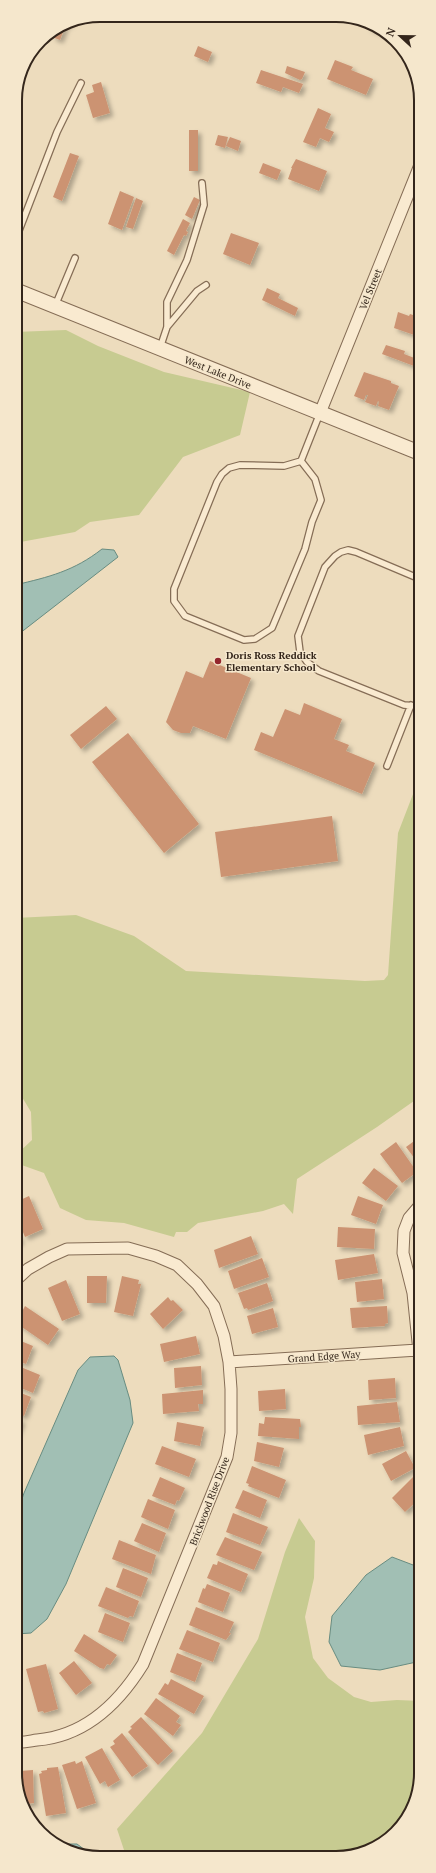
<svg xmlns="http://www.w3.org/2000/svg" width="436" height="1873" font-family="'PT Serif',serif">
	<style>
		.green { fill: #c7cb91 }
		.water { fill: #a1bfb4; stroke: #688c81 }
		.building { fill: #cc9372; filter: url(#shadow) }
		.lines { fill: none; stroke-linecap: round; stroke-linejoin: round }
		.service-casing { stroke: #856d56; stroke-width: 8 }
		.minor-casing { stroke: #856d56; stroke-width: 13 }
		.tertiary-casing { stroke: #856d56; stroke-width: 16 }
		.service { stroke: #f9ead0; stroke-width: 5.5 }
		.minor { stroke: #f9ead0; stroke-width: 11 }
		.tertiary { stroke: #f9ead0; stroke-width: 14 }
		.poi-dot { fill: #94262d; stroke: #f5e7cc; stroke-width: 1.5 }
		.labels { text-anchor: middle; stroke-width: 3; stroke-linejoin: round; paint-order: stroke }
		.street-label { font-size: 10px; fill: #34261b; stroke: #f5e7cc }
		.poi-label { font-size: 10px; font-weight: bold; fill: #34261b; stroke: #f5e7cc; text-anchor: start }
		.rim { fill: none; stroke: #34261b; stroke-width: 2 }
	</style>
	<defs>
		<filter id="shadow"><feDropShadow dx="3.5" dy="3.5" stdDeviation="2" flood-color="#0004"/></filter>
	</defs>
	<rect width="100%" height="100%" fill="#eddcbd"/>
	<path class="green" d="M66,330l32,16 66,26 86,20 -10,43 -57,22 -44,58 -49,7 -15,10 -60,11v-211z
		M420,776l1,320 -44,31 -80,52 -4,35 -9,-10 -21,7 -65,12 -11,9h-11l-2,5 -50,-14 -38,-3 -26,-12 -16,-35 -28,-10v-8l16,-15 -1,-28 -15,-25 -1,-169 61,-3 58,21 52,35 179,10 19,-1 4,-5 10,-142z
		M299,1518l16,23 -1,37 -9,39 8,41 15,20 26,19 17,5 26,-2 24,1v77l-21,51 -26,20 -27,8 -221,-1 -9,-27 85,-96 56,-94 27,-87z"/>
	<path class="water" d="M102,549l12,1 4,7 -103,80v-52c34,-8 59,-14 87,-36z
		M114,1356l4,4 12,40 3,23 -67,161 -19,35 -16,14 -15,1v-117l8,-24 54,-123 12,-13z
		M392,1557l29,11v93l-41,9 -39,-4 -12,-24 3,-26 34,-41z
		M62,1844h15l16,12h-9z"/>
	<path class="building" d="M70,21l-1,4 -3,-1 -6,16 -8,-3 3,-7 13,-9z
		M369,25l14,8v1l-15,-6z
		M198,46l14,6 -4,10 -14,-6z
		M335,60l18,7 -2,3 22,9 -7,16 -39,-16z
		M287,66l18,6 -3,7 -2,1 -15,-7z
		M261,70l42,14 -4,9 -16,-6 -2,5 -25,-9z
		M101,82l9,31 -17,5 -7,-23 8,-3 -2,-7z
		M318,108l13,6 -6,14 9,4 -5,10 -9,-4 -4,9 -13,-5z
		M189,130h9v41h-9z
		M218,135l10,2 -3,11 -10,-3z
		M230,137l11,4 -3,10 -12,-5z
		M70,153l9,3 -17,45 -9,-4z
		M296,159l31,12 -8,20 -31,-12 4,-11h-1z
		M263,163l18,7 -4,10 -18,-7z
		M120,191l14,6 -12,33 -14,-6z
		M194,197l6,3 -8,19 -7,-4z
		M136,198l7,3 -10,28 -7,-2z
		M183,219l7,4 -4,8 2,1 -2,4 -2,-1 -10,20 -7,-4z
		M231,233l28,10 -9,22 -27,-11z
		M267,288l13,6 -2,4 20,10 -3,8 -33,-16z
		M398,312l11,4 1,-2 6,2 -1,2 5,2v17l-26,-9z
		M386,345l19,6 -1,3 13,5 -3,7 -32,-12z
		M364,372l27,9v2l8,3 -10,24 -11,-4 1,-4 -1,-1 -2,5 -11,-4 3,-7h-2l-2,5 -10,-4z
		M210,661l41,17 -25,61 -33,-13 -3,7h-9l-8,-3 -7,-8 20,-51 17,7z
		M304,703l38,16 -8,20 15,6 -3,6 29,12 -13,31 -108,-44 7,-18 12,5 12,-28 15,6z
		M106,706l11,13 -36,30 -11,-14z
		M128,733l71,91 -35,29 -72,-91z
		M332,816l6,45 -117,16 -6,-45z
		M421,1136v31l-15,-20z
		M396,1142l21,30 -15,11 -22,-29z
		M374,1168l24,18 -12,15 -24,-18z
		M29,1196l14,33 -18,8 -9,-22v-13z
		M358,1196l25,9 -7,19 -25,-9z
		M338,1227l37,2 -1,20 -37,-2z
		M16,1232l5,8 -5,4z
		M251,1236l7,18 -39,14 -5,-18z
		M374,1254l4,19 -40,7 -3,-20z
		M262,1258l7,19 -35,12 -6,-18z
		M87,1276h20l-1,27h-19z
		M122,1276l17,4 -1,4h3l-8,32 -19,-4z
		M382,1279l2,20 -27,3 -2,-20z
		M66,1280l14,34 -18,7 -14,-33z
		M267,1283l6,18 -25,9 -1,-2 -3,1 -6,-16z
		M168,1297l3,4 2,-1 10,10 -20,19 -13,-15z
		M25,1306l34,23 -11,16 -32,-22z
		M387,1306l1,17 -3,1v2l-33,2 -2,-20z
		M273,1308l5,19 -26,7 -5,-18z
		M196,1336l4,18 -36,8 -4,-18z
		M16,1339l17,7 -7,18 -10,-4z
		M16,1365l24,10 -7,18 -17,-7z
		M201,1366l1,19 -27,3 -1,-20z
		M395,1378l1,20 -27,2 -1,-20z
		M285,1389l1,20 -27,2 -1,-20z
		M203,1390v14h-5l1,7 -36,3 -1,-20z
		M16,1391l15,6 -7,19 -8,-3z
		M397,1402l3,20 -42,3 -1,-19z
		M265,1417l35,2 1,8h-2v12l-41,-3 1,-13 5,1z
		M16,1418l6,2 -6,16z
		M177,1422l27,5 -4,19 -26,-5z
		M400,1427l4,19 -36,9 -4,-20z
		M257,1442l27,6 -5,19 -25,-6z
		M162,1446l34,13 -7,18 -34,-13z
		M406,1451l9,17 -24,13 -9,-17z
		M252,1466l34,14 -7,18 -31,-12 1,-2 -3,-1z
		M418,1472l3,3v22l-16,15 -13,-14z
		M160,1477l25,11 -6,13 -2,-1 -2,5 -23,-9z
		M243,1490l24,10 -7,18 -25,-10z
		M148,1499l27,11 -7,19 -27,-12z
		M233,1513l35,14 -8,18 -34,-13z
		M421,1521v10l-4,-2z
		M142,1523l24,10 -7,19 -25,-11z
		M225,1537l37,15 -8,18 -38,-15z
		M119,1540l37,15 -5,19 -39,-15z
		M218,1561l30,13 -7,18 -34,-14 6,-14 4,1z
		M123,1568l25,10 -7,19 -25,-10z
		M207,1584l23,9 -7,19 -25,-10 5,-14 2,1z
		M106,1587l33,14 -6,16 -3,-1 -2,2 -30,-12z
		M196,1607l38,15 -5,11h2l-5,7 -37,-15z
		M105,1613l25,10 -7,19 -25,-10z
		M187,1630l33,13 -7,19 -34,-13z
		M84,1634l33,21 -7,10 -3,-1 -3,5 -4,-1 -26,-17z
		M177,1653l25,10 -7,19 -25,-10z
		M74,1661l18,22 -16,12 -17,-22z
		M46,1664l12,45 -14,4 -1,-2 -5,1 -12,-43z
		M171,1679l33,17 -10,18 -36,-20 7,-11 3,2z
		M156,1698l24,18 -4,6 5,3 -8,11 -29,-22z
		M141,1717l32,34 -15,14 -30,-33 4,-4 -2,-1z
		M122,1733l26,33 -16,11 -22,-30 5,-3 -2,-3z
		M102,1748l18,32 -12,7 -3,-6 -5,3 -15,-27z
		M75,1761l1,3 6,-3 14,42 -19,6 -15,-44z
		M58,1767l8,46 -20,3 -7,-42 3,-1 -1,-2 6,-1v-2z
		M33,1770l1,33 -9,1 -9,-20v-6h5l-1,-7z"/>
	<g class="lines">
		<defs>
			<path id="service" d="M15,241l42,-109 24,-49
				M55,306l20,-48
				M167,327l30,-36 9,-6
				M160,348l7,-21v-25l20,-42 17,-55 -2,-22
				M301,461l14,18 6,21 -9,22 -7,27 -33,79 -17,11 -11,1 -59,-24 -11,-15v-12l43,-107 5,-8 7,-6 11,-3 44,1z
				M301,461l19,-48
				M420,579l-64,-27 -8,-2 -7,2 -6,4 -10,11 -27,69 2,16 7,10 12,9 85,34 12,1 4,-2
				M387,766l24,-61"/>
			<path id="minor" d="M320,413l100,-248
				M421,1204l-12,14 -5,13 -1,22 10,40 8,78
				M16,1280l12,-11 21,-12 18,-8 61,-1 28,8 21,9 20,19 17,22 10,30 5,26 2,27v44l-4,24 -84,207c-24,39 -58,72 -106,76 -7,1 -14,3 -21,2
				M229,1362l189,-12"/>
			<path id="tertiary" d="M15,290l405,163"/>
		</defs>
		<use href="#service" class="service-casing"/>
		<use href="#minor" class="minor-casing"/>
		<use href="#tertiary" class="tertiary-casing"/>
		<use href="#service" class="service"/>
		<use href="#minor" class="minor"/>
		<use href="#tertiary" class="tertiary"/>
	</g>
	<circle class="poi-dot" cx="218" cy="661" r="4"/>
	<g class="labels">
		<g class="street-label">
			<text transform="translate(370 289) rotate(-68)" y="4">Vel Street</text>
			<text transform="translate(218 372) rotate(22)" y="4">West Lake Drive</text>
			<text transform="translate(324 1356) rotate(-4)" y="4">Grand Edge Way</text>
			<text transform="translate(209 1501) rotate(-69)" y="4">Brickwood Rise Drive</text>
		</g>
		<g class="poi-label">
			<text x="226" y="659">Doris Ross Reddick<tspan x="226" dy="12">Elementary School</tspan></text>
		</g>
	</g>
	<path d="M0 0H436V1873H0ZM100 22H336A78 78 0 0 1 414 100V1773A78 78 0 0 1 336 1851H100A78 78 0 0 1 22 1773V100A78 78 0 0 1 100 22Z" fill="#f5e7cc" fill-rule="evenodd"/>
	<path class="rim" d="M100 22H336A78 78 0 0 1 414 100V1773A78 78 0 0 1 336 1851H100A78 78 0 0 1 22 1773V100A78 78 0 0 1 100 22Z"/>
	<g transform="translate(400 36) rotate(292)" stroke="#f5e7cc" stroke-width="3" paint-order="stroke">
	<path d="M0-3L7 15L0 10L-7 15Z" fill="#34261b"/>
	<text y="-6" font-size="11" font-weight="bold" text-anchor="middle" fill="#34261b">N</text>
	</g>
</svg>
